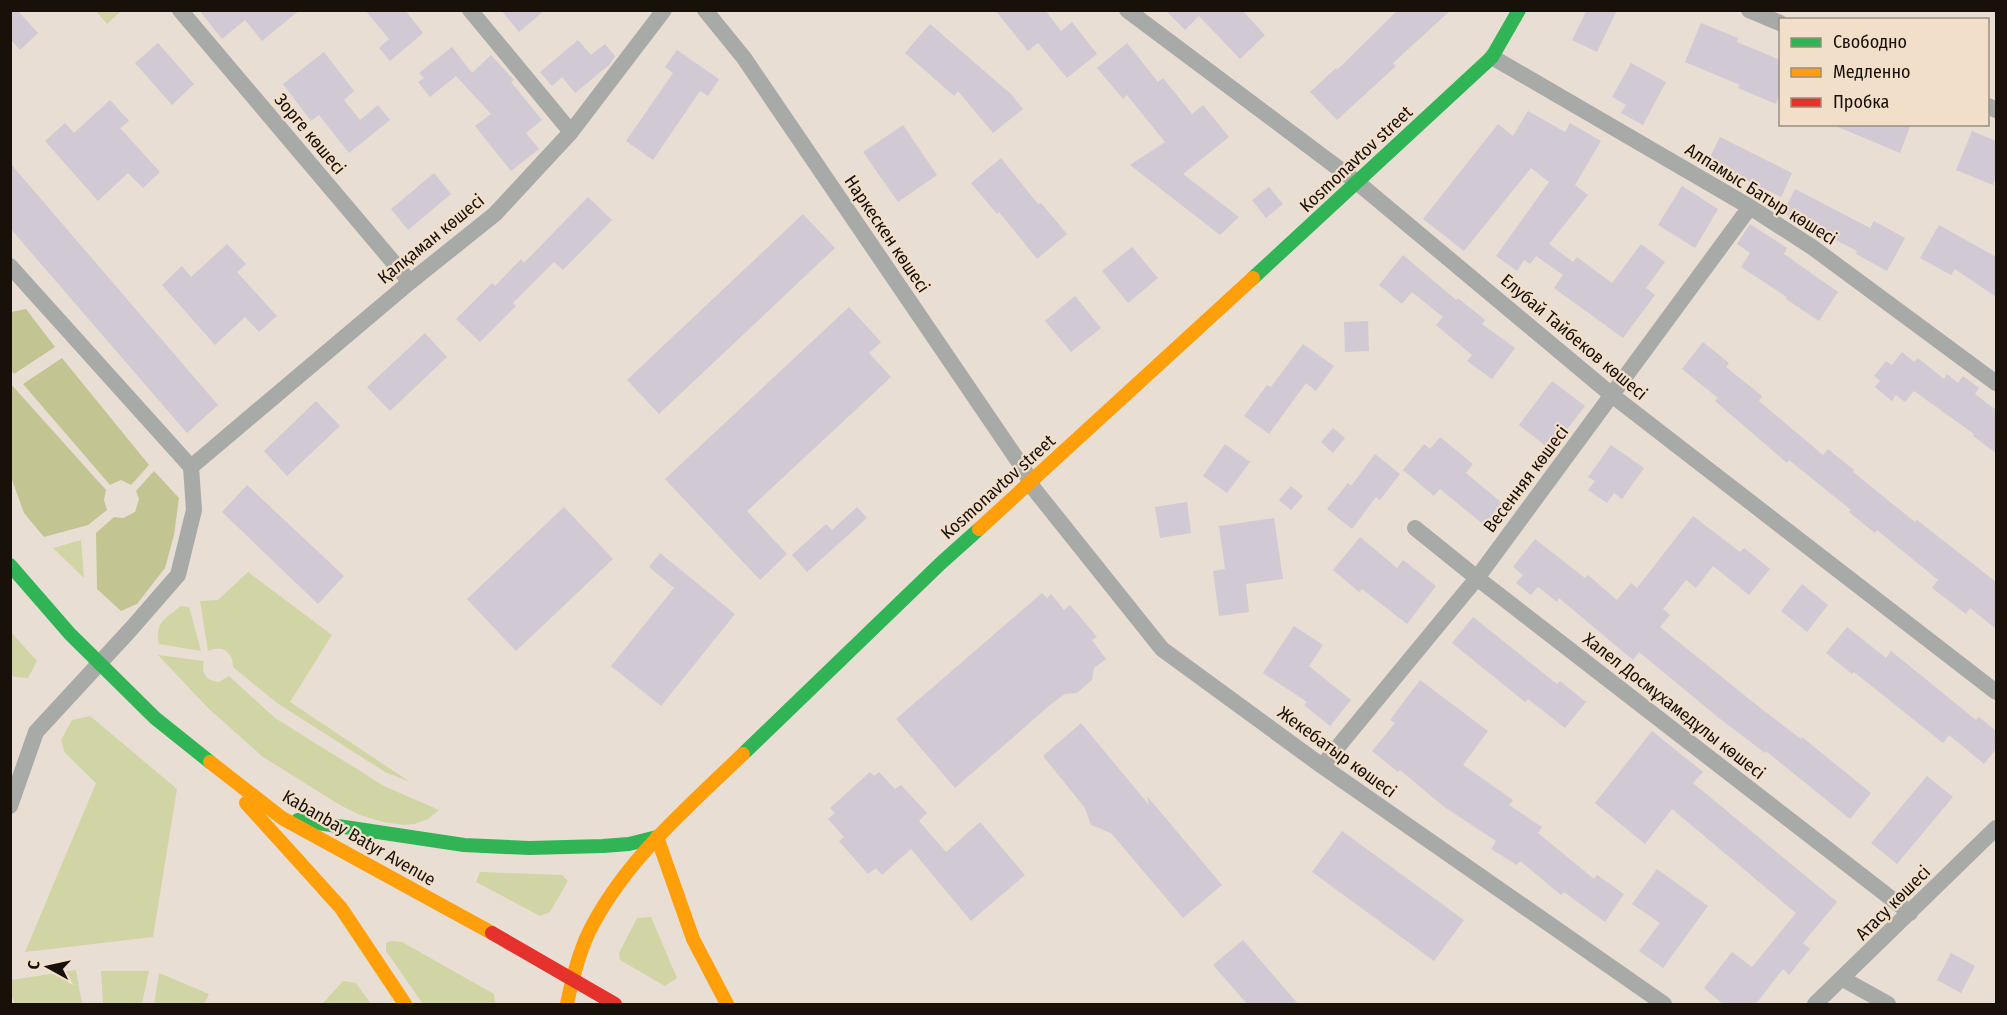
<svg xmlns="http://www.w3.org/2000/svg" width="2007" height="1015" font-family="'Fira Sans Condensed',sans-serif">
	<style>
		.green { fill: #d1d4a4 }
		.forest { fill: #c2c592 }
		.building { fill: #d1c9d3 }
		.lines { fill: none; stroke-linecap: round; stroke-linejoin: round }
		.street { stroke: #a8aaa7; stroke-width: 16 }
		.fast { stroke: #30b455; stroke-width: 14 }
		.slow { stroke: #ff9f0a; stroke-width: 14 }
		.jam { stroke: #e5322d; stroke-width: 14 }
		.labels { text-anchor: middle; stroke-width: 4.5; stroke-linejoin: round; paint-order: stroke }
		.street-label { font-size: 18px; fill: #18110a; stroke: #f2dfca }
	</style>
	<rect width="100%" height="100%" fill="#e9ded3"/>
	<path class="green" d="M96,11h25l-14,13z
		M81,540l3,38 -31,-30z
		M248,572l84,63 -42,67 120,80 -25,-10 -108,-69 -44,-36c0,-15 -11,-23 -25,-16l-8,-50 18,-1z
		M181,606l8,1 12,44 -42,-7c-5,-21 7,-26 22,-38z
		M10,631l27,30 -9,17 -14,-1 -3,-4z
		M158,655l46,6c-3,12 2,20 15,21l10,-6 46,42 109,68 55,24 -11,9 -14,5 -10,1 -21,-3 -23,-7 -20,-10 -77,-48 -55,-49z
		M90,716l87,73 -24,148 -128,15 71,-169 -31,-30 -4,-13 11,-20z
		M480,872l82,3 6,6 -18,31 -10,4 -64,-34z
		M651,917l26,61 -12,8 -45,-26 -1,-7 18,-35z
		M391,941l11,1 92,52 1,8 -3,2h-69l-37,-53v-8z
		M76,970l6,34h-67l-4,-10v-14z
		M101,971h48l-7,33h-39z
		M159,973l50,21 -5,10h-50z
		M343,981l13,2 15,21h-49z"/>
	<path class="forest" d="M26,309l29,38 -41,27 -3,-4v-58z
		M62,358l87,107 -18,20 -10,-5 -11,5 -87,-101z
		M10,383l96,107 -2,10 3,10 -19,15 -44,12 -20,-24 -13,-36z
		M154,471l25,27 -5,37 -9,33 -28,36 -16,7 -24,-22 -1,-56 18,-16 9,1 12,-6 4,-13 -3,-8z"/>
	<path class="building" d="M10,10h7l21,23 -18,17 -10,-11z
		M199,10h101l-38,31 -17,-21 -23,19z
		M365,10h40l18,23 -33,28 -11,-13 10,-9z
		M501,10h44l-26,22z
		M995,10h50l16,21 11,-9 25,32 -30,24 -29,-35 -10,8z
		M1165,10h77l23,25 -25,24 -41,-43 -14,14z
		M1398,10h53l-58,53 3,3 -59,54 -27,-28 26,-24 1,2z
		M1587,10h30l-20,42 -25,-12z
		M1701,23l37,15 -1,4 43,18v32l-4,12 -38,-16 2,-3 -55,-23z
		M930,24l82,71 11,14 -30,24 -35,-42 -4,5 -49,-43z
		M578,40l13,15 14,-11 10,12 -6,9 -34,28 -13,-16 -10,9 -12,-14z
		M158,43l36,41 -22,21 -37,-42z
		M1127,43l31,39 5,-4 29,36 11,-9 26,32 -46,37 56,43 -19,18 -90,-70 35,-23 -38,-47 -4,4 -26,-31z
		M452,47l20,26 19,-18 23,25 -3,2 31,38 -16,13 13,16 -28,22 -36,-45 16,-12 -35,-38 -26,21 -12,-15 6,-4 -5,-5z
		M677,50l42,29 -11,17 -8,-5 -47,69 -27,-19 47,-68 -8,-6z
		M324,52l30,39 -10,9 16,20 18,-15 12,15 -41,33 -30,-38 -8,6 -28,-37z
		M1631,63l35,19 -23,43 -22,-12 5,-8 -14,-8z
		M110,100l19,21 -9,7 40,44 -17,16 -15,-15 -30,28 -53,-60 20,-18 9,10z
		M1528,111l37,21 5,-9 31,18 -26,44 13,10 -39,49 24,18 4,-5 35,26 29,-39 24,18 -19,26 9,7 -32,43 -69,-50 9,-13 -27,-19 -6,8 -6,-4 -7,11 -21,-15 53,-74 -18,-14 -67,83 -41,-32 75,-95 15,12z
		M1831,124h80l-11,29z
		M903,125l34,50 -39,27 -35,-50z
		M1972,131l24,10v35l-3,9 -37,-15z
		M1720,137l72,36 -11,24 -73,-36z
		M1001,158l37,46 3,-1 26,31 -30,25 -38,-47 -2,2 -26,-31z
		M10,163l208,242 -31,28 -177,-205z
		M434,173l17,21 -43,36 -17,-21z
		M1682,186l36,23 -23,39 -37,-23z
		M1269,187l14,17 -17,14 -14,-18z
		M1795,189l75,39 4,-7 31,17 -18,33 -31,-17 1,-3 -74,-38z
		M588,197l24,23 -49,50 -9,-8 -41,41 3,3 -36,36 -24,-23 36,-36 3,3 26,-27 3,4z
		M803,214l32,34 -176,166 -32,-34z
		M1750,224l37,24 -3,6 54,38 -19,29 -33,-22 1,-2 -46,-30 9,-14 -13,-9z
		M1939,225l57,32v40l-41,-28 -4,6 -31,-17z
		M227,244l19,20 -9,8 40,44 -18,16 -14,-15 -30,28 -53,-60 20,-19 9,11z
		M1132,247l26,31 -30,25 -26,-32z
		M1403,255l53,45 2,-2 27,22 -3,4 33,24 -23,31 -25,-18 5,-6 -36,-30 7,-8 -31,-25 -10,12 -23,-19z
		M1075,296l26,32 -30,24 -26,-31z
		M849,307l32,35 -12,11 22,24 -144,134 40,43 -27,26 -95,-101z
		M1368,321l1,30 -24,1 -1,-30z
		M425,333l22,24 -57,54 -23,-24z
		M1703,342l26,21 -3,4 36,29 -3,5 64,54 5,-6 26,21 -1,2 62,50 2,-2 79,62v47l-26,-21 -4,6 -34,-26 6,-8 -61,-50 -2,3 -26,-21 2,-2 -62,-50 -2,3 -72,-62 3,-3 -36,-29z
		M1303,344l31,22 -18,25 -10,-8 -37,51 -25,-18 23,-31 4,2z
		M1902,352l12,10 4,-4 26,21 3,-5 11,9 5,-7 16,12 -4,6 21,16v43l-23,-17 1,-2 -60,-43 -9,11 -9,-7 -4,6 -17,-14 5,-6 -6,-5 12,-15 6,4z
		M1552,381l33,25 -34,44 -32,-25z
		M316,401l24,25 -53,50 -23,-25z
		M1333,428l12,10 -12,15 -12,-11z
		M1440,437l33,27 -7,9 36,30 -18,22 -44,-36 -6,7 -31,-26 21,-26 6,5z
		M1225,444l25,18 -23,31 -24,-17z
		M1611,445l33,23 -22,31 -8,-6 -7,10 -19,-13 7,-9 -7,-4z
		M1375,454l25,20 -20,26 -4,-3 -24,32 -25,-20 21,-26 3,3z
		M247,485l97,91 -26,28 -96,-92z
		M1291,486l12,10 -12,14 -12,-10z
		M1187,502l4,31 -31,5 -5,-31z
		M564,507l49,52 -97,92 -49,-52z
		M857,507l10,11 -60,54 -15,-17 34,-31 6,6z
		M1693,516l47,36 4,-4 26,21 -21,26 -36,-29 -17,22 -10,-8 -23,29 7,6 -10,12 99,80 42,32 1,-2 69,56 -21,26 -84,-68 -1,2 -46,-35 -80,-66 -6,8 -74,-62 -2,4 -19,-15 -7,8 -15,-12 7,-8 -10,-8 22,-28 50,39 3,-3 29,25 14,-17 6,5z
		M1274,518l9,61 -37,5 3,28 -30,4 -6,-45 12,-2 -6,-43z
		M1360,537l37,31 6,-8 33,26 -29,38 -45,-35 -3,3 -26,-22z
		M660,553l75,61 -74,92 -50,-40 63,-78 -25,-21z
		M1802,584l26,21 -21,27 -26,-21z
		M1042,593l5,5 4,-4 13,16 6,-5 27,32 -5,3 14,19 -12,9 -2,12 -15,13 -12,1 -14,10 -96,84 -59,-69z
		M1473,617l84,67 3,-3 26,21 -21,26 -37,-29 -3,3 -73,-59z
		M1294,626l29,19 -14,21 42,34 -21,26 -26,-21 3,-3 -44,-29z
		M1847,627l39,31 5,-7 85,69 3,-3 17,14v18l-12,15 -35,-29 -6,8 -89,-71 -2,2 -26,-21z
		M1420,680l68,51 -25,34 50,35 -4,5 33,22 -4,6 56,46 3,-4 27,19 -19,28 -41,-30 -3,3 -41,-34 -3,4 -26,-16 5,-8 -53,-35 -43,-36 -2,2 -26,-21 23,-28 -5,-3z
		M1081,723l68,82 -2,-9 75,89 -39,33 -72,-85 -20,-8 -6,-17 -42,-52z
		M1652,731l51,41 -10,11 144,119 -34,41 7,6 -21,26 -6,-6 -28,36h-31l-20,-17 28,-36 20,15 44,-54 -124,-104 -27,35 -50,-41z
		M870,772l4,4 5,-4 16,17 6,-4 26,28 -8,8 27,31 34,-30 45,53 -54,46 -60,-72 -29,26 -6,-7 -8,6 -29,-33 5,-4 -16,-18 7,-6 -5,-5z
		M1927,776l26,21 -56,67 -26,-21z
		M1342,831l122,89 -30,41 -122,-89z
		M1657,869l51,37 -45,62 -24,-17 21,-28 -28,-19z
		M1243,940l56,65h-51l-35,-40z
		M1951,953l24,13 -14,27 -24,-13z"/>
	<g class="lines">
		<path class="street" d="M180,10l230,272
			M470,10l101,122
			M705,10l39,48 281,413 5,13 132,165 160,117 342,238
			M1127,10l231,173 255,213 383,296
			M1749,10l31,13
			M1492,57l258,150 62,40 184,136
			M1988,106l8,4
			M10,266l181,201 3,43 -16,65 -47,54 -95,103 -26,74
			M191,467l219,-185 85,-68 76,-82 93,-122
			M1415,528l62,50 433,335
			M1322,766l155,-188 273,-371
			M1843,979l45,25
			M1815,1004l181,-176"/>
		<path class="fast" d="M1253,278l239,-221 27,-47
			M10,565l60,69 85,84 55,44
			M743,754l198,-191 38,-34
			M298,820l166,25 65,3 74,-2 26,-2 28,-7"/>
		<path class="slow" d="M979,529l274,-251
			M210,762l72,56 210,115
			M246,803l95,105 64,96
			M657,837l36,102 34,65
			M567,1004c5,-24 11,-48 21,-70 35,-72 98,-125 155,-180"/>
		<path class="jam" d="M492,933l123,71"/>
	</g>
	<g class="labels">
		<g class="street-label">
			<text transform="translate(310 134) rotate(50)" y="6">Зорге көшесі</text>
			<text transform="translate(1356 159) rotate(-43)" y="6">Kosmonavtov street</text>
			<text transform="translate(1761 194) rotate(32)" y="6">Алпамыс Батыр көшесі</text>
			<text transform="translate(887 234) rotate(56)" y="6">Наркескен көшесі</text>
			<text transform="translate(431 239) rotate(-39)" y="6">Қалқаман көшесі</text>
			<text transform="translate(1574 337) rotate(40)" y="6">Елубай Тайбеков көшесі</text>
			<text transform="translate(1526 479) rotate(-53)" y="6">Весенняя көшесі</text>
			<text transform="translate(998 487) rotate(-42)" y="6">Kosmonavtov street</text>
			<text transform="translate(1674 706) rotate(38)" y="6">Халел Досмұхамедұлы көшесі</text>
			<text transform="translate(1337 752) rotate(36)" y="6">Жекебатыр көшесі</text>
			<text transform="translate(359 838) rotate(30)" y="6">Kabanbay Batyr Avenue</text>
			<text transform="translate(1893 903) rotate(-45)" y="6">Атасу көшесі</text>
		</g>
	</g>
	<rect width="2007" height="1015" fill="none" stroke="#18110a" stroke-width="24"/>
	<rect x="1779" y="18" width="210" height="108" fill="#f2dfca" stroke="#9b8d7d" stroke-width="1.5"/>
	<rect x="1791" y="38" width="30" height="9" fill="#30b455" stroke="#9b8d7d" stroke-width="1.5"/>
	<text x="1833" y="48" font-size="18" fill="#18110a">Свободно</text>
	<rect x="1791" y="68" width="30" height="9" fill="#ff9f0a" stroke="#9b8d7d" stroke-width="1.5"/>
	<text x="1833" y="78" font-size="18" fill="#18110a">Медленно</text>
	<rect x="1791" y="98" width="30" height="9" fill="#e5322d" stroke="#9b8d7d" stroke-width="1.5"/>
	<text x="1833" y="108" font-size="18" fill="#18110a">Пробка</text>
	<g transform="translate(48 967) rotate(278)" stroke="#f2dfca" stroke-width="4.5" paint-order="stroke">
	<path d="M0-4.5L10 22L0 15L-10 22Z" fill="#18110a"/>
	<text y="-9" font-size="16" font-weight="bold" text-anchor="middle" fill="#18110a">С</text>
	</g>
</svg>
